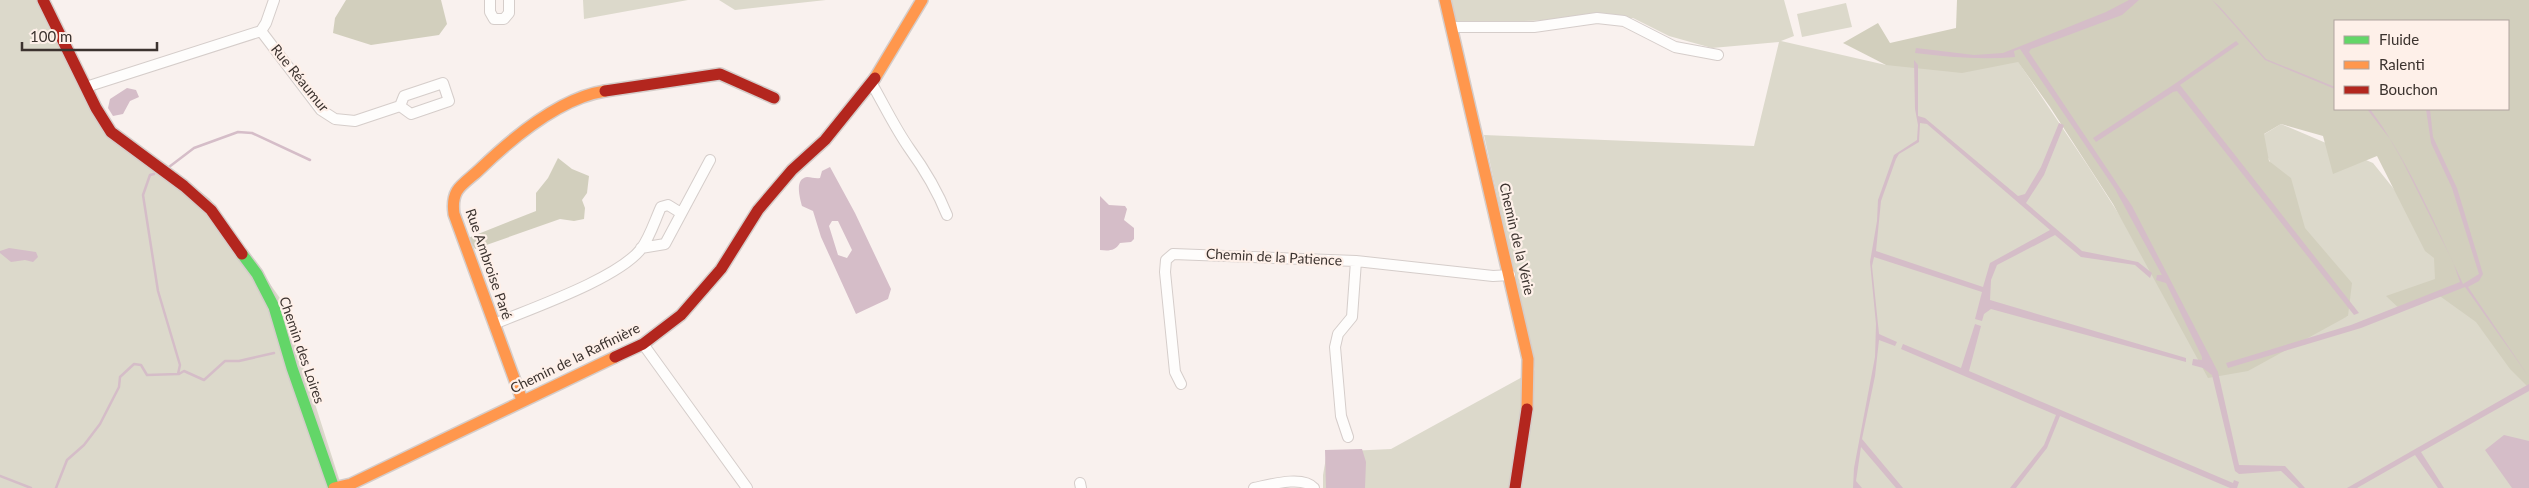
<svg xmlns="http://www.w3.org/2000/svg" width="2529" height="488" font-family="Lato,sans-serif">
	<style>
		.green { fill: #dcd9cb }
		.forest { fill: #d2cfbd; fill-rule: evenodd }
		.water { fill: #d5bdc8; fill-rule: evenodd }
		.lines { fill: none; stroke-linecap: round; stroke-linejoin: round }
		.stream { stroke: #d5bdc8; stroke-width: 2.5 }
		.street-casing { stroke: #d5cdca; stroke-width: 12 }
		.fast-casing { stroke: #d5cdca; stroke-width: 14 }
		.slow-casing { stroke: #d5cdca; stroke-width: 14 }
		.jam-casing { stroke: #d5cdca; stroke-width: 14 }
		.street { stroke: #fefdfc; stroke-width: 10 }
		.fast { stroke: #63d668; stroke-width: 11 }
		.slow { stroke: #ff974d; stroke-width: 11 }
		.jam { stroke: #b3261e; stroke-width: 11 }
		.labels { text-anchor: middle; stroke-width: 4.5; stroke-linejoin: round; paint-order: stroke }
		.street-label { font-size: 14px; fill: #3c332f; stroke: #fef0e9 }
	</style>
	<rect width="100%" height="100%" fill="#f9f1ee"/>
	<path class="green" d="M0,0h44l71,128 95,71 72,102 60,187h-342z
		M583,0h105l-104,19z
		M719,0h107l-91,10z
		M1450,0h334l10,36 -13,5 105,24 129,-8 73,109 128,200 132,-50 -90,-178 23,-14 92,39 156,194v131h-1206v-13l4,-23 64,-3 144,-79 -51,-235 270,11 25,-104 -67,6 -43,-12 -36,-18 -177,5z
		M1846,3l6,24 -50,10 -5,-23z"/>
	<path class="forest" d="M346,0h95l6,24 -8,11 -68,10 -38,-12 2,-15z
		M1957,0h572v388l-19,-19 -34,-47 -39,-28 -35,17 -16,-15 49,-17 -1,-21 -9,-7 -48,-95 -44,18 -10,-38 -42,-12 -17,10 5,27 22,17 14,50 47,55 -4,33 -100,55 -40,7 -95,-174 -63,-97 -32,-45 -56,11 -76,-8 -43,-22 35,-20 12,20 66,-15zM2335,21h173v88h-173z
		M558,158l14,11 17,7 -2,17 -5,7 3,8 -1,11 -10,2 -14,-2 -85,30 -7,-11 68,-27v-18l12,-15z"/>
	<path class="water" d="M2129,0h10l-17,15 -91,34 -2,3 103,154 86,166 21,93 46,1 20,22h-6l-18,-17 -42,3 -4,-3 -23,-96 -9,-7 -11,-3 1,-6 9,1v-3l-36,-74 -10,-3 1,-5h5l-47,-86 -95,-140 -6,2 1,6c-34,3 -66,0 -100,-4l1,-5 58,7 29,-2 103,-41z
		M2212,0l7,6 47,53 69,28v2l-70,-29z
		M2236,41l3,3 -59,41 179,228 -5,2 -177,-224 -4,1 -77,50 -3,-4 83,-55z
		M1914,60l4,5v51l7,2 93,78 7,-2 16,-27 18,-44 5,2 -20,50 -18,28 56,48 56,11 14,11 -2,5 -15,-13 -54,-8 -26,-22 -58,30 -6,15 -1,20 196,58v4l-195,-53 -7,5 -2,7 -7,-2 7,-27 -108,-35 -2,9 7,68 18,8 -2,4 -16,-6 -4,36 -13,63 41,49h-7l-35,-41 -5,34 6,7h-9l1,-20 21,-111 1,-33 -6,-62 7,-41 1,-21 16,-45 23,-15 1,-15 -3,-16zM1920,123l7,1 123,106 -60,33 -7,24 -107,-36 5,-50 15,-42 3,-5 20,-12z
		M127,88l9,2 3,7 -9,4 -7,13 -10,2 -5,-8 2,-9z
		M2367,109h3c39,53 65,115 93,175l16,-10 -27,-86 -21,-45 -5,-34h4l3,28 24,51 26,86 -4,7 -11,6 61,90 -64,-90 -104,41 -133,40 -2,-5 125,-38 109,-43 -7,-20 -51,-102 -12,-21z
		M830,167l25,46 36,76 -3,10 -32,15 -35,-77 -8,-26 -11,-5c-2,-8 -8,-27 5,-29 5,0 8,2 13,1l2,-7zM832,221h6l14,29 -5,8 -9,-3 -9,-29z
		M1100,196l9,9 16,1 2,3 -3,11 10,8v11l-3,3 -11,1c-5,8 -11,8 -20,7z
		M9,248l27,4 2,5 -5,5 -8,-2 -14,2 -11,-9v-2z
		M1975,324l6,2 -12,45 264,112 1,-3 5,2 -2,6h-7l-170,-72 -13,32 -31,40h-6l34,-43 12,-30 -155,-66 2,-5 58,24z
		M2529,384v7l-108,61 23,36h-6l-23,-33 -58,33h-10z
		M2504,435l25,6v47h-17l-27,-38z
		M1362,449l4,13 -1,26h-39l-1,-38z"/>
	<g class="lines">
		<path class="stream" d="M169,167l25,-19 44,-16 14,1 58,27
			M179,374l5,-3 20,9 21,-19h14l35,-8
			M0,476l31,12
			M56,488l11,-28 17,-15 16,-21 19,-37 1,-10 14,-13 7,1 6,10 31,-1 2,-9 -22,-74 -15,-96 7,-20 4,-1"/>
		<defs>
			<path id="street" d="M490,0v12l4,7h10l5,-6v-13
				M1452,27h82l63,-9 27,3 51,26 43,8
				M261,31l60,79 14,9 20,2 45,-15 11,8 38,-13 -6,-18 -39,13 -4,10
				M872,84c12,21 23,44 37,64 16,22 28,42 38,67
				M86,87l175,-56 5,-8 8,-23
				M641,248l24,-4 45,-84
				M494,324c38,-16 123,-45 147,-75 9,-12 14,-29 20,-42l7,-2 13,8
				M643,344l104,144
				M1181,384l-6,-12 -10,-100 1,-12 7,-6 183,7 137,15 17,-1
				M1348,437l-7,-21 -6,-69 3,-13 14,-17 4,-56
				M1080,483l1,5
				M1254,488c15,-3 49,-13 60,0"/>
			<path id="fast" d="M242,254l15,20 17,33 18,61 42,120"/>
			<path id="slow" d="M1445,0l83,359 -1,50
				M875,78l47,-78
				M522,400l-68,-186c-1,-7 -1,-16 3,-23 4,-7 16,-15 22,-21 33,-32 80,-72 126,-79
				M334,488l17,-4 264,-127"/>
			<path id="jam" d="M43,0l53,108 15,24 73,54 27,24 31,44
				M605,91l115,-17 54,24
				M615,357l28,-13 38,-29 40,-46 37,-59 34,-40 33,-30 50,-62
				M1515,488l12,-79"/>
		</defs>
		<use href="#street" class="street-casing"/>
		<use href="#fast" class="fast-casing"/>
		<use href="#slow" class="slow-casing"/>
		<use href="#jam" class="jam-casing"/>
		<use href="#street" class="street"/>
		<use href="#fast" class="fast"/>
		<use href="#slow" class="slow"/>
		<use href="#jam" class="jam"/>
	</g>
	<g class="labels">
		<g class="street-label">
			<text transform="translate(300 78) rotate(51)" y="5">Rue Réaumur</text>
			<text transform="translate(1517 239) rotate(77)" y="5">Chemin de la Vérie</text>
			<text transform="translate(1274 257) rotate(3)" y="5">Chemin de la Patience</text>
			<text transform="translate(489 264) rotate(71)" y="5">Rue Ambroise Paré</text>
			<text transform="translate(302 350) rotate(71)" y="5">Chemin des Loires</text>
			<text transform="translate(575 358) rotate(-26)" y="5">Chemin de la Raffinière</text>
		</g>
	</g>
	<rect x="2334" y="20" width="175" height="90" fill="#fef0e9" stroke="#b0a49f"/>
	<rect x="2344" y="36" width="25" height="8" fill="#63d668" stroke="#b0a49f"/>
	<text x="2379" y="45" font-size="15" fill="#3c332f">Fluide</text>
	<rect x="2344" y="61" width="25" height="8" fill="#ff974d" stroke="#b0a49f"/>
	<text x="2379" y="70" font-size="15" fill="#3c332f">Ralenti</text>
	<rect x="2344" y="86" width="25" height="8" fill="#b3261e" stroke="#b0a49f"/>
	<text x="2379" y="95" font-size="15" fill="#3c332f">Bouchon</text>
	<path d="M22 42v8h135v-8" fill="none" stroke="#3c332f" stroke-width="2.5"/>
	<text x="30" y="42" font-size="15" fill="#3c332f" stroke="#fef0e9" stroke-width="4" paint-order="stroke">100 m</text>
</svg>
